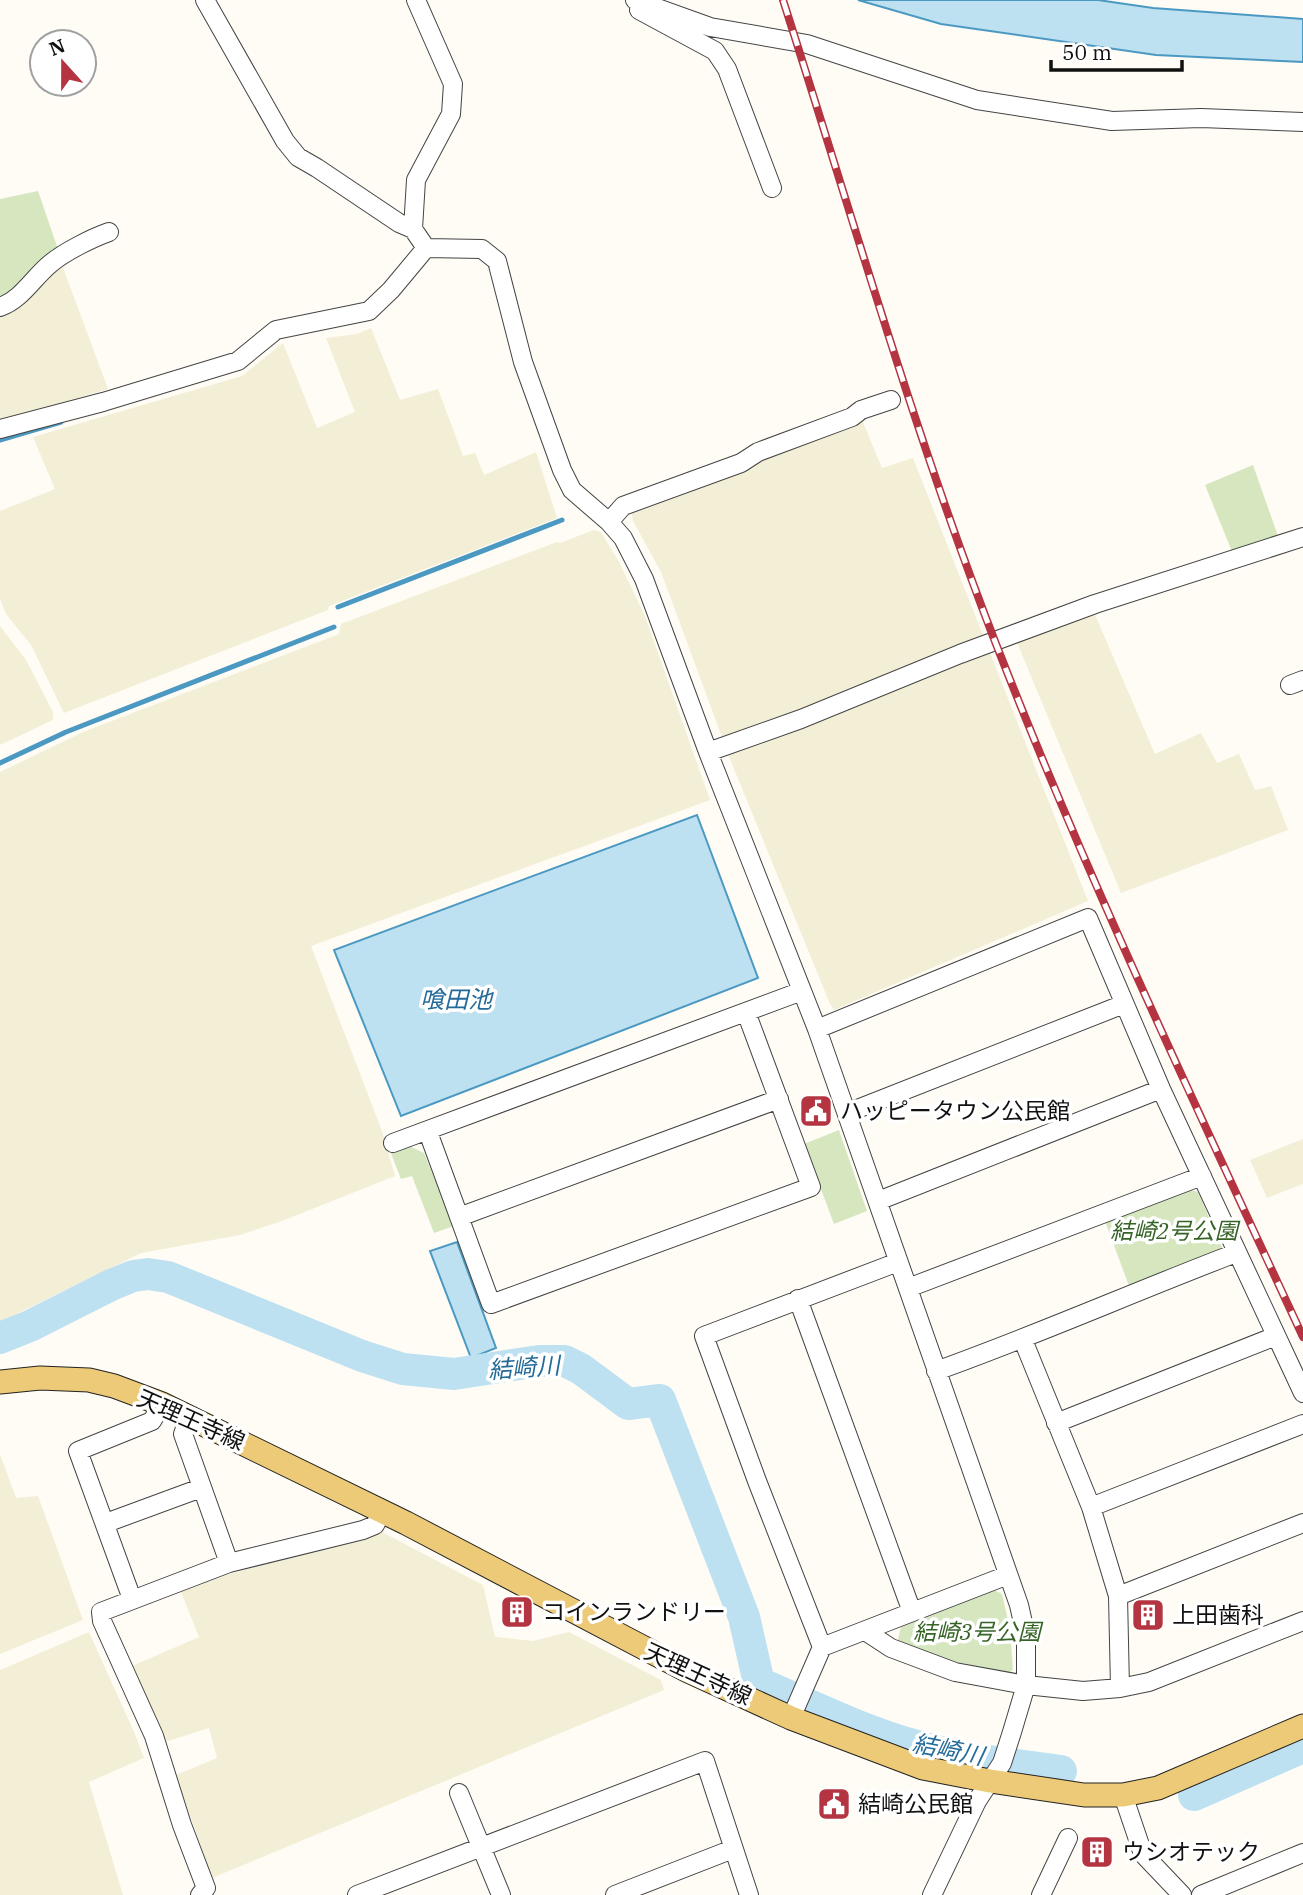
<svg xmlns="http://www.w3.org/2000/svg" width="1303" height="1895" font-family="'IBM Plex Serif','Noto Sans JP',serif">
	<style>
		.farmland { fill: #f3efd6 }
		.green { fill: #d6e7c0 }
		.water { fill: #bee1f1; stroke: #4b99c2; stroke-width: 2 }
		.lines { fill: none; stroke-linecap: round; stroke-linejoin: round }
		.stream { stroke: #4b99c2; stroke-width: 5 }
		.river { stroke: #bee1f1; stroke-width: 32 }
		.minor-casing { stroke: #444; stroke-width: 20 }
		.major-casing { stroke: #222; stroke-width: 25 }
		.minor { stroke: #fff; stroke-width: 18 }
		.major { stroke: #ecca77; stroke-width: 23 }
		.rail-casing { stroke: #b53441; stroke-width: 8 }
		.rail { stroke: #fff; stroke-width: 5; stroke-dasharray: 16; stroke-linecap: butt }
		.labels { text-anchor: middle; stroke-width: 7; stroke-linejoin: round; paint-order: stroke }
		.poi-label { font-size: 23px; fill: #111; stroke: #fff; text-anchor: start }
		.park-label { font-size: 23px; font-style: italic; fill: #366426; stroke: #fff }
		.street-label { font-size: 23px; fill: #111; stroke: #fff }
		.water-label { font-size: 24px; font-style: italic; fill: #246b99; stroke: #fff }
	</style>
	<rect width="100%" height="100%" fill="#fefcf5"/>
	<path class="farmland" d="M62,265l46,124 -108,32v-106l14,-5z
		M371,328l29,72 38,-11 25,67 12,-3 9,22 52,-23 21,66 -228,88 -1,4 -264,103 -33,-68 -25,-31 -6,-15v-88l55,-22 -22,-52 209,-61 41,-33 34,85 38,-16 -29,-74 31,-4z
		M862,420l20,48 31,-10 175,443 -254,109 -4,-6 -98,-240 -71,-192 -28,-51 -2,-10 119,-44 15,-8z
		M594,530l7,2 18,30 26,54 65,184 -399,146 71,185 13,45 -113,45 -42,14 -99,18 -141,69v-550l83,-40 256,-98 2,-10 216,-82 3,1z
		M1093,610l62,144 46,-21 16,30 22,-9 16,36 16,-4 17,44 -167,63 -105,-253z
		M0,626l26,34 27,52v8l-53,25z
		M1303,1139v45l-36,14 -17,-38z
		M0,1454l16,44 22,-2 45,124 -83,34z
		M382,1532l101,53 12,52 38,4 36,-9 92,48 3,10 -452,188 -36,-103 41,-17 -8,-30 -44,14 -33,-76 67,-29 -18,-45 42,-16z
		M89,1632l46,102 9,24 -55,24 34,113h-123v-225z"/>
	<path class="green" d="M38,191l21,61 -59,50v-103z
		M1253,465l26,74 -46,15 -28,-69z
		M839,1130l28,81 -33,13 -30,-80z
		M407,1145l17,8 30,73 -20,7 -22,-57 -11,3 -11,-28z
		M1186,1189l12,3 25,58 -94,36 -24,-65z
		M994,1590l8,4 8,35 3,41 -5,3 -56,-12 -55,-18 4,-16z"/>
	<path class="water" d="M858,0h240l55,8 150,11v43l-147,-7 -215,-31z
		M697,815l61,163 -357,138 -67,-166z
		M457,1242l39,106 -25,10 -41,-107z"/>
	<g class="lines">
		<path class="stream" d="M0,440l61,-18
			M338,607l224,-87
			M0,763l66,-31 268,-105"/>
		<path class="river" d="M0,1338l30,-12 81,-41 22,-9 15,-2 20,3 194,79 41,13 51,5 85,-13h26l16,8 47,35 32,-4 84,217 15,66c51,22 101,47 154,62 48,14 99,19 148,26
			M1194,1795l107,-47"/>
		<defs>
			<path id="minor" d="M205,0l80,141 13,16 19,11 82,55 14,6 13,19
				M635,0l75,27 97,17 170,56 135,21 89,-3 102,4
				M639,10l76,41 12,18 45,119
				M413,229l3,-49 35,-66 2,-30 -37,-84
				M0,307c21,-7 33,-29 50,-43 14,-12 42,-26 59,-32
				M0,429l103,-27 135,-41 38,-31 93,-19 22,-21 35,-42 56,1 15,12 26,101 39,108 10,20 37,32 14,16 21,41 64,173 109,277 202,576 7,31v49l-14,47 -10,31 -25,38 -45,94
				M609,522l14,-16 118,-43 17,-11 94,-35 9,-7 30,-10
				M1290,685l13,-5
				M708,752l93,-33 159,-65 135,-50 208,-67
				M817,1029l271,-111 73,171 142,304
				M847,1113l277,-109
				M428,1132l63,172 320,-117 -65,-175
				M393,1143l409,-152
				M878,1201l283,-112
				M459,1217l320,-118
				M908,1288l294,-112
				M798,1299l114,313
				M1023,1340l68,167 27,89 2,92
				M936,1371c101,-36 200,-80 300,-118
				M189,1417l-6,17 46,129
				M1056,1423l220,-87
				M1091,1507l212,-83
				M106,1523l95,-35
				M1118,1596l185,-73
				M132,1599l-54,-148 74,-30 10,-17
				M865,1631l26,17 64,24 71,13 57,6 37,-3 29,-6 154,-61
				M822,1647l-65,-166 -53,-145 194,-74
				M791,1718l31,-71 186,-72
				M459,1793l42,102
				M1123,1795l20,59 39,41
				M200,1895l6,-7 -24,-63 -28,-89 -52,-115 -1,-9 128,-49 134,-33 12,-5 7,-14
				M357,1895l348,-134 44,134
				M615,1895l118,-46
				M1041,1895l27,-57
				M1201,1895l102,-42"/>
			<path id="major" d="M0,1382l40,-4 49,2 25,6 48,18 244,119 282,148 103,47 132,50 67,13 94,14h39l35,-7 145,-62"/>
		</defs>
		<use href="#minor" class="minor-casing"/>
		<use href="#major" class="major-casing"/>
		<use href="#minor" class="minor"/>
		<use href="#major" class="major"/>
		<defs>
			<path id="rail" d="M783,0c69,215 131,433 213,644 92,236 201,464 307,693"/>
		</defs>
		<use href="#rail" class="rail-casing"/>
		<use href="#rail" class="rail"/>
	</g>
	<defs>
		<symbol id="civic-square" viewBox="-11 -11 22 22"><rect x="-9" y="-9" width="18" height="18" rx="4" fill="#b53441" stroke="#fff"/><path d="M-.6-6.5H3V-4.5H.6V-3L4-1V1h2V6H-6V1h2V-1L-.6-3ZM-1.2 2.5V6h2.4V2.5Z" fill="#fff"/></symbol>
		<symbol id="building-square" viewBox="-11 -11 22 22"><rect x="-9" y="-9" width="18" height="18" rx="4" fill="#b53441" stroke="#fff"/><path d="M-4-6H4V6H1V3H-1V6H-4ZM-2.5-4.3h1.7v1.8h-1.7ZM.8-4.3h1.7v1.8H.8ZM-2.5-1h1.7V.8h-1.7ZM.8-1h1.7V.8H.8Z" fill="#fff"/></symbol>
	</defs>
	<g fill-rule="evenodd">
		<use href="#civic-square" x="797" y="1092" width="38" height="38"/>
		<use href="#building-square" x="498" y="1593" width="38" height="38"/>
		<use href="#building-square" x="1129" y="1596" width="38" height="38"/>
		<use href="#civic-square" x="815" y="1785" width="38" height="38"/>
		<use href="#building-square" x="1078" y="1833" width="38" height="38"/>
	</g>
	<g class="labels">
		<g class="poi-label">
			<text x="840" y="1119">ハッピータウン公民館</text>
			<text x="542" y="1620">コインランドリー</text>
			<text x="1172" y="1623">上田歯科</text>
			<text x="858" y="1812">結崎公民館</text>
			<text x="1122" y="1860">ウシオテック</text>
		</g>
		<g class="park-label">
			<text x="1174" y="1239">結崎2号公園</text>
			<text x="977" y="1640">結崎3号公園</text>
		</g>
		<g class="street-label">
			<text transform="translate(191 1420) rotate(24)" y="8">天理王寺線</text>
			<text transform="translate(698 1674) rotate(25)" y="8">天理王寺線</text>
		</g>
		<g class="water-label">
			<text x="456" y="1008">喰田池</text>
			<text transform="translate(524 1368) rotate(-4)" y="8">結崎川</text>
			<text transform="translate(948 1750) rotate(11)" y="8">結崎川</text>
		</g>
	</g>
	<g transform="translate(63 63) rotate(339)"><circle r="33" fill="#ffffff" stroke="#a0a0a0" stroke-width="2"/>
	<path d="M0-5L12 26L0 18L-12 26Z" fill="#b53441"/>
	<text y="-10" font-size="19" font-weight="bold" text-anchor="middle" fill="#111111">N</text>
	</g>
	<path d="M1051 60v10h131v-10" fill="none" stroke="#111111" stroke-width="3.5"/>
	<text x="1062" y="60" font-size="21" fill="#111111" stroke="#ffffff" stroke-width="5" paint-order="stroke">50 m</text>
</svg>
